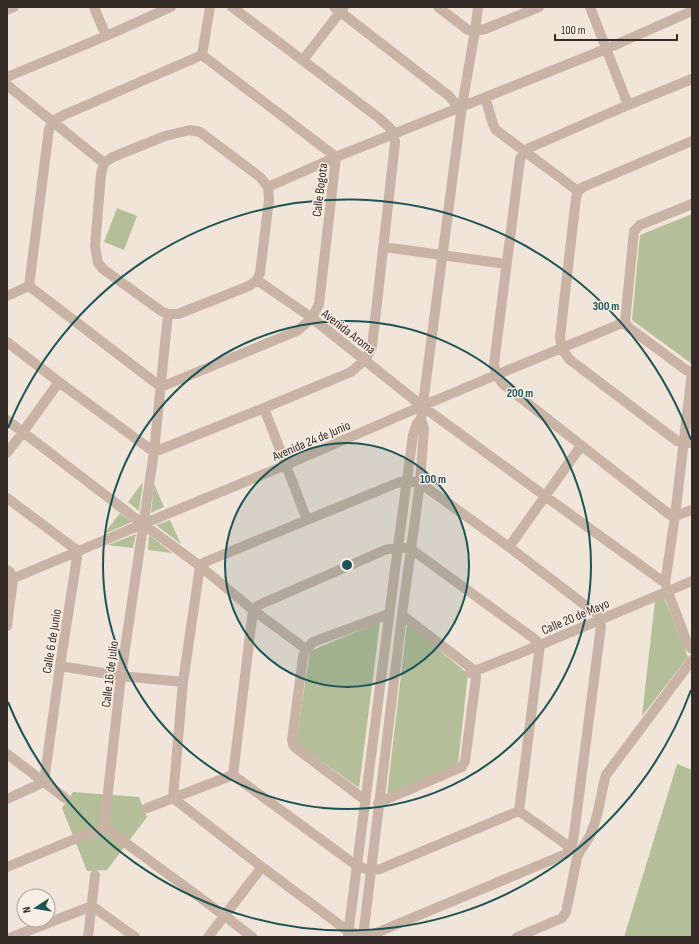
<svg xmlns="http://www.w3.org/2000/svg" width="699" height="944" font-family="'Sofia Sans Condensed',sans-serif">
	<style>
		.green { fill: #b4bf99 }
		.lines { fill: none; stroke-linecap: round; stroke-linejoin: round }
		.minor { stroke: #c8b3a5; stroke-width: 10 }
		.ring { fill: none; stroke: #1c5455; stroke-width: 2 }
		.labels { text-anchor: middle; stroke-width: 3; stroke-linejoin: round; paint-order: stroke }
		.street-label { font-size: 13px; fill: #342a26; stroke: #f9eee5 }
		.centre { fill: #1c5455; stroke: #f9eee5; stroke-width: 2 }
		.ring-label { font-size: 12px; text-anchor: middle; font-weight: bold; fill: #1c5455; stroke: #f9eee5; stroke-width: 3; stroke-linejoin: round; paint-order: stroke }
	</style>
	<rect width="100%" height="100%" fill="#f1e4d8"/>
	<path class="green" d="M117,208l20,8 -13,34 -20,-8z
		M692,214v150l-60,-44 8,-85z
		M143,482l-4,29 -11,-9z
		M154,484l10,23 -13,6z
		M120,513l12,9 -28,12z
		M170,520l11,24 -25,-19z
		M136,534l-3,14 -25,-3z
		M149,535l23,18 -24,-3z
		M664,597l24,60 -46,59 13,-115z
		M380,622l-21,166 -63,-45 14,-92z
		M407,623l61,51 -10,90 -71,31z
		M677,764l15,6v167h-68z
		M73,792l66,5 8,20 -40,53 -20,1 -25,-63z"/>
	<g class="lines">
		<path class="minor" d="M94,7l12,29
			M334,7l115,89 5,6 3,6
			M438,7l30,23 7,1 10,-2 54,-22
			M590,7l38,98
			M7,10l7,-3
			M202,55l134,102 -17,147 -7,14 -15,13 -136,56 -132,-101 20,-157 4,-8 11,-6z
			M202,55l8,-48
			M303,60l41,-53
			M7,77l99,-41 65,-29
			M692,79l-64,26 -99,43 -5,4 -4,7 -26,205 2,11 7,9 167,131 5,1 17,-6
			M7,85l97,78
			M485,97l8,27 3,6 82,61
			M190,130l10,2 60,45 8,10 1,13 -9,73 -3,7 -8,6 -71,28h-10l-7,-3 -58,-42 -5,-6 -3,-17 6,-72 3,-11 9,-6 52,-21z
			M692,141l-109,46 -5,4 -2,7 -16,139 2,12 7,10 108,82 6,2h9
			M268,187l68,-30 270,-108 86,-38
			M692,204l-52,21 -6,6 -9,91 3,5 58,43 6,2 -17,144 -10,67 3,9 20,53 4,4
			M384,247l122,17
			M257,280l55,38 110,88 123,90 120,87
			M7,296l22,-10
			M7,342l52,40 95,70 110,-44 87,-36 14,-12 7,-13 23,-204 -1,-10 -4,-5 -11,-10 -147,-111
			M264,408l43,112
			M7,420l136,104 57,42 53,44 53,39
			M7,453l16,-21 36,-50
			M407,481l13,2 89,64 89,68 3,11 -28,216 -7,12 -190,79 -13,3 -15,-5 -86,-64 -89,-69 10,-116 17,-116 5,-4 192,-79z
			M7,498l71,53 -18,115 -16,116 -37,17
			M398,547l13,2 125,91 4,5 -21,166 -139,58 -10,1 -13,-4 -124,-91 20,-165 6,-5 126,-55z
			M509,547l72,-101
			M7,570l3,2 3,7 -6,47
			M7,581l136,-57 143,-59 136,-59 74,-31 129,-53
			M60,666l61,10 62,6
			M470,673l70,-28 152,-64
			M7,754l58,44
			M365,800l-68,-51 -4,-4 -1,-5 11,-83 3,-8 7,-7 76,-28
			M378,803l84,-36 3,-6 11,-83 -1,-7 -73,-56
			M147,808l86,-33
			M519,811l55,39
			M104,827l17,-151 33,-224 14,-138
			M104,827l121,89 27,21
			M7,867l97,-40
			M348,935l50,-388 15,-112 4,-12 4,-4 41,-313 13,-75 3,-24
			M12,937l80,-31 43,31
			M88,937l7,-62
			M208,937l54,-70
			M363,937l39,-322 18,-132 4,-55 -3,-9
			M517,937l45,-19 4,-6 11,-54c2,-7 7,-12 11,-19 3,-4 4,-10 6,-14 6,-16 7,-34 12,-50l86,-115"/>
	</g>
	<circle cx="347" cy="565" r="122" fill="#1c5455" fill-opacity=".12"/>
	<g class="ring">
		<circle cx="347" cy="565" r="122"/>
		<circle cx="347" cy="565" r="244"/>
		<path d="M691 690A366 366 0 0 1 8 702M8 428A366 366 0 0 1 691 440"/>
	</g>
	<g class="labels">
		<g class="street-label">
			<text transform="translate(319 190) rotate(-83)" y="5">Calle Bogota</text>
			<text transform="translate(349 331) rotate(38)" y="5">Avenida Aroma</text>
			<text transform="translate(311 440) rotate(-23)" y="5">Avenida 24 de Junio</text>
			<text transform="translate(575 616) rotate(-23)" y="5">Calle 20 de Mayo</text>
			<text transform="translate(51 641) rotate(-81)" y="5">Calle 6 de Junio</text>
			<text transform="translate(109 674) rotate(-83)" y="5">Calle 16 de Julio</text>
		</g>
	</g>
	<circle cx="347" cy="565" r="6" class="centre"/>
	<g class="ring-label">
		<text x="606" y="310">300 m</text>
		<text x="520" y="397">200 m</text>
		<text x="433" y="483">100 m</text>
	</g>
	<rect width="699" height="944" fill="none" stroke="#342a26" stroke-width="16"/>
	<g transform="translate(36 908) rotate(258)"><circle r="19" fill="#f9eee5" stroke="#aaa099"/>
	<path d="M0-3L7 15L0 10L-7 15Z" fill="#1c5455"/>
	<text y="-6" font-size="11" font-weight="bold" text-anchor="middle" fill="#342a26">N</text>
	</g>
	<path d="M555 34v6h122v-6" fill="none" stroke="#342a26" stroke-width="2"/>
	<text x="561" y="34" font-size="12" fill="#342a26" stroke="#f9eee5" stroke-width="3" paint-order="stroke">100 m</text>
</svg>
